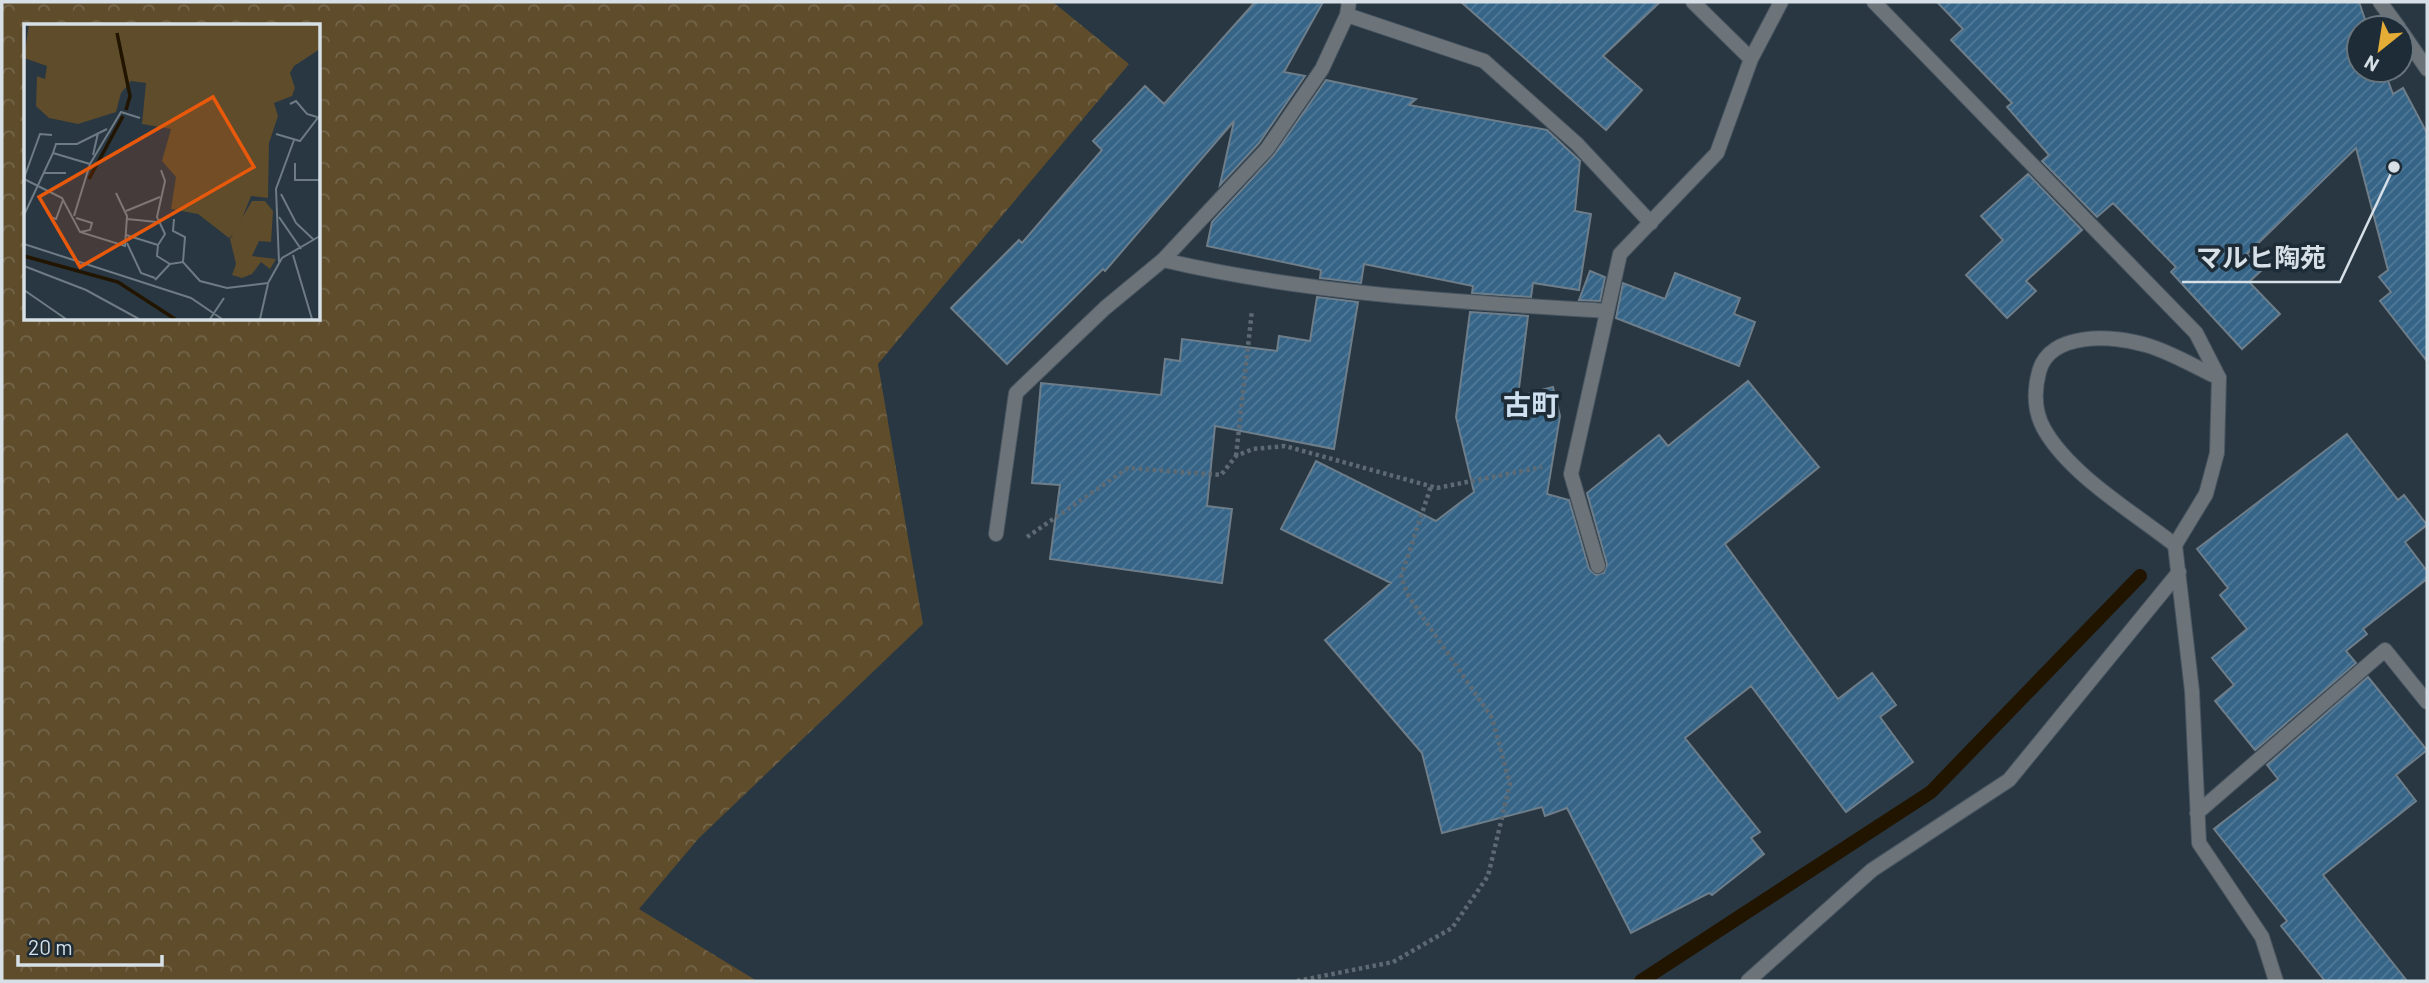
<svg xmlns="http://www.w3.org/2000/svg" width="2429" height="983" font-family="Barlow,'Noto Sans JP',sans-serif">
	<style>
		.forest { fill: url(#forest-crowns); fill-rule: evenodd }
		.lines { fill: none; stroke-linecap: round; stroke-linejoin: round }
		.stream { stroke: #221500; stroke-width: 14 }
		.building { fill: url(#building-hatch); stroke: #6d7d8a; stroke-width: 2 }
		.lane-casing { stroke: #485560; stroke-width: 16 }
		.street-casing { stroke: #485560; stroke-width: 16 }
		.path { stroke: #5d6a74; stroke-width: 4.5; stroke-dasharray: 3.5 3.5; stroke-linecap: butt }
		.lane { stroke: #6c7379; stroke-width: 14 }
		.street { stroke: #6c7379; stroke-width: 14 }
		.labels { text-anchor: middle; stroke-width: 7; stroke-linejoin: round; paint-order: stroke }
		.quarter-label { font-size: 28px; font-weight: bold; fill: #cfe1f0; stroke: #1e2c37 }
		.inset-river { fill: none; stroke: #221500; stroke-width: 3.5 }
		.inset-road { fill: none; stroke: #6e7b84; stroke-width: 2 }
		.view { fill: #e8590c; fill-opacity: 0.15; stroke: #e8590c; stroke-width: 3.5 }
		.inset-edge { fill: none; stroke: #d7e0e7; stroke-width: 3.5 }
		.leader { fill: none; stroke: #d7e0e7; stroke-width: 2.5 }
		.callout-dot { fill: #d7e0e7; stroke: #1e2c37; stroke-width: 2.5 }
		.callout-label { font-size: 26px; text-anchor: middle; font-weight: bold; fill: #d7e0e7; stroke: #1e2c37; stroke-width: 7; stroke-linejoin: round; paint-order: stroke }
	</style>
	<defs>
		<pattern id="forest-crowns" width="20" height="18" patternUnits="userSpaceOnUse" patternTransform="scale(1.75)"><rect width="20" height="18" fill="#5e4c2b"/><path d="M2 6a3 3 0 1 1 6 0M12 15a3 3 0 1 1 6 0" fill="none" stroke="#74664a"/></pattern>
		<pattern id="building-hatch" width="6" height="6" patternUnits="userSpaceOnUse" patternTransform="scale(1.75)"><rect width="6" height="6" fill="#356487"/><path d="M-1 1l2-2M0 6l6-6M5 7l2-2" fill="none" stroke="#527a98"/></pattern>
	</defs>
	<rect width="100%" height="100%" fill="#283742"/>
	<path class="forest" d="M2,2h1051l76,62 -251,300 45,260 -224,214 -60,71 118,72h-755zM26,26h292v292h-292z"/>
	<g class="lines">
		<path class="stream" d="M1641,981l290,-189 209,-216"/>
	</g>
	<path class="building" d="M1255,2h68l-39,70 21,4 -46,67 -39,42 14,-64 -129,150 -2,-2 -96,95 -56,-56 68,-68 3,3 80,-93 -9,-9 52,-55 19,18z
		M1461,2h199l-57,54 39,34 -36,40z
		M1937,2h422l9,26h-9v42h25l9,24 10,-6 24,45v228l-47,-60 11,-9 -12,-15 9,-7 -32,-122 -109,106 15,16 -13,12 31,32 -38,35 -71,-77 5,-5 -63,-64 -16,14 -55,-56 7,-6 -42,-48 5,-4 -61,-63 12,-11z
		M1326,80l90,19 -7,6 138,25 33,31 -5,50 16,3 -12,76 -46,-7 -2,14 -59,-4 1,-7 -109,-22 -3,19 -32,-4 -9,-1 1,-8 -114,-24 5,-24 62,-67z
		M2028,174l54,56 -56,51 10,10 -29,27 -41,-43 37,-35 -22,-24z
		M1590,271l15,6 -5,24 -21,-1z
		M1675,273l65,25 -6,16 21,8 -16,44 -123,-48 7,-35 42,16z
		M1317,297l41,5 -24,147 -119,-23 -8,80 25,3 -10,74 -172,-24 10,-74 -28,-2 9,-100 120,12 4,-36 15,2 2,-22 95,12 2,-15 31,5z
		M1470,312l58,4 -10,80 35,-9 7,29 -13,78 22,6 20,69 7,6 8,-2 3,-9 -20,-71 72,-58 9,11 80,-65 71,86 -94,77 113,155 34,-26 24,32 -16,12 33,45 -67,50 -95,-126 -66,52 75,94 -9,6 13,16 -52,41 -3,-2 -78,40 -64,-125 -22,8 -3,-9 -100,26 -20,-80 -97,-113 66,-57 -110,-54 35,-68 120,60 38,-29 -18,-75z
		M2347,434l51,66 6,-5 23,30 -22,17 22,29v8l-64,50 4,5 -21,17 10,12 -101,87 -40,-49 19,-16 -22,-27 35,-29 -27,-34 8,-7 -31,-39z
		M2368,677l59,73 -31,25 20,26 -93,74 84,106h-82l-44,-55 6,-5 -73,-92 64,-50 -11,-14z"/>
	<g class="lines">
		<defs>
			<path id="lane" d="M2175,545c-42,-33 -105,-70 -131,-116 -10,-18 -10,-38 -5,-57 10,-41 75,-37 107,-27 25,7 49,22 73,33"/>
			<path id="street" d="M1693,2l58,57
				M1874,2l322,331 23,45 -2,75 -11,41 -31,51 17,146 7,152 63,94 14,44
				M2380,2l19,26
				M1347,15l137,46 93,83 74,79
				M2401,31l26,38
				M1163,260c145,34 296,42 444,51
				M996,534l20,-141 89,-85 58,-48 104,-111 55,-80 25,-54 2,-13
				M1598,566l-27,-92 49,-220 97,-101 34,-94 30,-57
				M2197,813l188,-163 42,52
				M1748,981l124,-111 137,-90 170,-208"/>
		</defs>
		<use href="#lane" class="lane-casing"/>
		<use href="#street" class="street-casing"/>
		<path class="path" d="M1236,456l16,-146
			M1027,537l101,-69 93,7 15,-19 17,-7 32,-3 152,42 105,-21
			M1297,981l96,-19 59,-34 36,-52 22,-92 -18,-66 -83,-121 -8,-20 30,-91"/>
		<use href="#lane" class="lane"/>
		<use href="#street" class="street"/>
	</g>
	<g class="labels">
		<g class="quarter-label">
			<text x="1531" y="415">古町</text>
		</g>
	</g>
	<g transform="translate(24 24)">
		<rect width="296" height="296" fill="#283742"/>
		<path d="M5,0h291v25l-26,17 -4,7 5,15 -3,8 -18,7 4,13 -9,27 -1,55 -17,-2 -13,33 -9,9 -31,-24 -27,-5 5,-32 -14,-16 9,-32 -29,-5 4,-41 -15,-2 -10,12 -5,19 -38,12 -29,-6 -13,-12 1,-30 8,3 2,-13 -23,-8z" fill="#5e4c2b"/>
		<path d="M228,177h13l8,10 -2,31 -12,-1 -7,15 24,3 -6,10 -9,-7 -9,12 -10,4 -10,-3 4,-11 -6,-25z" fill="#5e4c2b"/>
		<path class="inset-river" d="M93,9l13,63 -4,14M65,155l34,-63M0,232l94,26 57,37"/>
		<path class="inset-road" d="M266,80l6,-3 11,13 10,3M252,110l24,7 20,-26M29,129l3,-9h21l30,-15M69,131l5,-22M271,139v17h25M19,149h23M0,154l16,-44 12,1M0,155l38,19 18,34 45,14 2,-30 -11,-23M257,170l15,29 18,17M102,187l34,-14M0,191l29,-62 37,11M50,192l16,-52 31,-52 19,6M26,193l6,2 7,-19M255,193l22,32M52,194l16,5 -2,7 -10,2M103,195l30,3M150,195l-1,12 12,6 -2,25M102,211l32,10 -1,11 13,8 13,-2 17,19 27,7 41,-5 14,-25 38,-22M103,219l14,30 14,5M0,220l167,54 31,21M134,221l7,-11 -8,-17 8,-36 -4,-11M269,231l19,64M255,238l-3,-73 18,-49M0,242l62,24 53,29M131,256l15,-16M0,266l42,29M186,295l14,-21M236,295l8,-35"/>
		<path class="view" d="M189,73l41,70 -174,100 -41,-70z"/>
		<rect width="296" height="296" class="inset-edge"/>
	</g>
	<path class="leader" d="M2394 167L2340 282H2182"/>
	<circle class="callout-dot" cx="2394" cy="167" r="7"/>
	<g class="callout-label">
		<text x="2261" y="267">マルヒ陶苑</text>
	</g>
	<rect width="2429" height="983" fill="none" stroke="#d7e0e7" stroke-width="7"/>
	<g transform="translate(2380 49) rotate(210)"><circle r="33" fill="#1e2c37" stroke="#68747d" stroke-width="2"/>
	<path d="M0-5L12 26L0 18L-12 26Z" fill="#e5ad36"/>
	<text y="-10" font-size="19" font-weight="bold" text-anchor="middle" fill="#d7e0e7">N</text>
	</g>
	<path d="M18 955v10h144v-10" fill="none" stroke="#d7e0e7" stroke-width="3.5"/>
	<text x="28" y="955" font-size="21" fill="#d7e0e7" stroke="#1e2c37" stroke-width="5" paint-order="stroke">20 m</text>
</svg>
